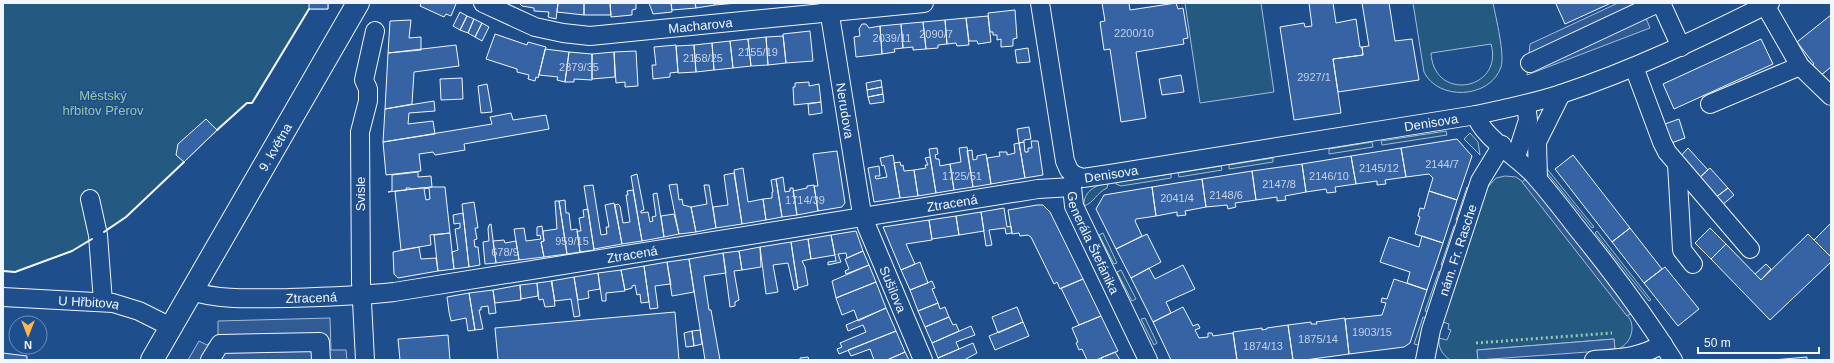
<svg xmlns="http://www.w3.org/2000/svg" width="1834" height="363" font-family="Helvetica,sans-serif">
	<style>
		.green { fill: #245a82; stroke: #a8bbd7; fill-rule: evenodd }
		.parking { fill: #305b95; stroke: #a8bbd7 }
		.building { fill: #3563a3; stroke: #f2f6ff; fill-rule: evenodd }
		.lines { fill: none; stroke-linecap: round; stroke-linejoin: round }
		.minor-casing { stroke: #f2f6ff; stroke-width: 20 }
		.major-casing { stroke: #f2f6ff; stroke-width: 24 }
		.minor { stroke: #1f4e8c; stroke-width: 18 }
		.major { stroke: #1f4e8c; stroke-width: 22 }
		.hedge { stroke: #97c8a6; stroke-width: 3; stroke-dasharray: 2 3; stroke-linecap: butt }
		.wall { stroke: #f2f6ff; stroke-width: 2 }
		.labels { text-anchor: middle; stroke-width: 3; stroke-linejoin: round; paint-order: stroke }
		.number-label { font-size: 11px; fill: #c3d1e8 }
		.street-label { font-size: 13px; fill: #f2f6ff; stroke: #1f4e8c }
		.park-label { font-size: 13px; fill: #97c8a6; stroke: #1f4e8c }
	</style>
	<rect width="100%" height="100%" fill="#1f4e8c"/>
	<path class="green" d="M3,3h325v6h-19l-57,94h-6l-120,114 -54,34 -57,21 -12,-1z
		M1185,3h76l13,89 -74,11z
		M1413,3h80c3,15 12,52 8,64 -11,32 -63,34 -77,5zM1491,44c13,46 -57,59 -60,9z
		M1446,131l1,4 -65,10 -1,-4z
		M1470,133l8,9 2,13 -16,-16z
		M1372,142l1,5 -44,7v-5z
		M1273,158v4l-44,7v-4z
		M1545,164l3,6 46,57 -2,1 -44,-54 -3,-5z
		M1221,166l1,4 -43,7 -1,-4z
		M1171,174v4l-50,8 -5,-2v-2z
		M1505,176l11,1 7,5 107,137c6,13 -2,28 -15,31l-1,-11 -137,11 1,10h-28c-8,-6 -12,-12 -11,-22l8,2 4,-10 -3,-1 1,-5 -6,-2 44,-134 9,-10z
		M1108,183l-1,5c-10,4 -13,15 -23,18 -1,-14 11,-21 24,-23z
		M1467,187l4,2 -11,32 -4,-1z
		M1454,226l4,1 -13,39 -4,-1z
		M1597,231l54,69 -2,1 -54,-68z
		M1103,233l14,30 -3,1 -15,-29z
		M1121,270l15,29 -4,2 -15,-29z
		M1439,271l4,1 -14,41 -4,-2z
		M1423,317l4,1 -9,27 -4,-1z
		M1145,318l12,25 -3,2 -13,-26z"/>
	<path class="parking" d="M1618,3h22l10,25 -123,47 3,-31z
		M1528,177l107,134 -8,5 -105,-134z
		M330,318l1,32h15l1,10h-159l11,-19 8,4 11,-9v-15z
		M1614,339l1,11 -137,10 -1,-10z"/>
	<path class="building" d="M309,3h19v6h-19z
		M421,3h32l3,1 -5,12 -5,-2 -2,3 -24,-11z
		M519,3h39l-2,16 -8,-2 1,-5 -15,-1v-3l-12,-2z
		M558,3h26v12l-27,-3z
		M584,3h26l1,12h-27z
		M610,3h26v6l-4,1v5l-21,2z
		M649,3h22l1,9 -19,2z
		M671,3h24l1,5 -24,2z
		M695,3h19l1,2 -19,3z
		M714,3h23l-22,2z
		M1102,3h27l1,7 46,-7 2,6 5,-1 5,30 -5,1 1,5 -48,8 10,66 -25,4 -11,-73 -6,1 -4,-28 5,-1z
		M1309,3h24l3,20 20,-4 4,28h2l1,8 -30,4 8,54 -47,7 -14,-93 24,-4 1,4 7,-1z
		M1362,3h27l6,38 17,-2 7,41 -81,12 -5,-33 30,-4 -1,-8 7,-1z
		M1611,3l-46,21 -9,-20 2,-1z
		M1015,10l2,28 -4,1v7l-12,1v-8l-4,1v-5h-4v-3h-3l-2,-19z
		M460,12l7,4 -7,14 -7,-4z
		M1831,15v52l-11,9 -8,-10 2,-2 -17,-22z
		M467,16l7,3 -6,14 -8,-3z
		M988,16l3,26 -13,2 -1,-3h-8l-3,-23z
		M966,18l3,27 -12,1 -1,-3 -9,1 -2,-24z
		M474,19l8,4 -7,14 -7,-4z
		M411,20l-2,18 12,-1v13l-33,3 2,-32z
		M945,20l2,24 -9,1v3l-12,1 -3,-27z
		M923,22l3,27 -13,1v-3l-10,1 -2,-24z
		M482,23l7,4 -7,14 -7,-4z
		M862,24h4l3,4 11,-2 2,28 -26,3 -2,-20 6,-1 -1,-7z
		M901,24l2,24 -9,1 1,3 -13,2 -2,-28z
		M810,31l3,30 -27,2 -3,-29z
		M495,34l32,11 1,-3 18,5 -8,31 -2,-1 -1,4 -7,-2 1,-4 -12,-3v-3l-31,-10z
		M783,36l3,27 -18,2 -2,-28z
		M766,37l2,28 -17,1 -3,-27z
		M748,39l3,27 -18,2 -3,-27z
		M1761,39l12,25 -99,45 -11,-25z
		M730,41l3,27 -19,2 -2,-27z
		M712,43l2,27 -18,2 -2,-27z
		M456,45l3,21 -45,6 -2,32 -27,5 3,-56z
		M676,45l2,27 -8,1v4l-17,2 -1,-14h4l-2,-18z
		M694,45l2,27 -18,1 -2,-27z
		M1028,48l2,14 -13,1 -2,-13z
		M545,49l24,3 -4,30 -8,-2 1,-3 -19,-2z
		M636,51l2,35 -13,1v-5l-9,1 -2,-31z
		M569,52l23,2v26l-18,-1v3h-9z
		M614,52l1,25 -23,2v-25z
		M1181,75l3,17 -22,3 -3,-16z
		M462,78l1,21 -22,1 -1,-21z
		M881,80l1,7 -15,3 -1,-7z
		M809,82v4l10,-2 2,18 -27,3 -1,-18h2v-4z
		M487,84l5,28 -11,1 -3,-27z
		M882,87l1,7 -15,3 -1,-7z
		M883,94l1,8 -14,2 -2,-7z
		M434,101l1,10 -26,2 -1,11 25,-3 2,13 -52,8 2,-33z
		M821,102l1,11 -13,2 -1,-11z
		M511,113l2,7 33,-5 3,14 -85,15 1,6 -30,5 -2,-3 -14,2 2,17 -35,4 -3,-33 109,-18 -2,-7z
		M206,119l11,11 -33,32 -8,-7 2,-11z
		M1679,119l6,19 -16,6 -7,-19z
		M1029,127l2,12 -7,1v2l-5,1 -2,-14z
		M1457,139l15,17 -15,44 -28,-9 4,-13 -4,-4 -23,3 -5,-29z
		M1031,141h7l5,34 -18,3 -6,-35 5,-1 1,10h3v-4h4z
		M1019,143l6,35 -34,6 -4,-26 13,-2 -1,-4h8v3l8,-2 -1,-9z
		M967,147l6,40 -19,3 -4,-26 11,-2 -2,-14z
		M937,148l1,6 -3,1 1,4h3l1,7 10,-2 4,26 -18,3 -7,-44z
		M1401,148l5,29 -21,3 1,4 -9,1v-4l-21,3 -5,-28z
		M1688,148l20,22 -10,9 -19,-21z
		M972,150l1,10 4,-1v-3l9,-2 5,30 -18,3 -6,-36z
		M837,151l8,52 -3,4 -24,4 -4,-25h4l-5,-32z
		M893,155l7,43 -26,4 -6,-34 11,-2 1,10h-5l1,3 11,-2 -3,-12 -2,1 -2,-8z
		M1573,155l57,73 -18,14 -57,-73z
		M1351,156l5,28 -21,3 1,5 -9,1 -1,-4 -20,3 -4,-28z
		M930,157l6,36 -18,3 -4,-26 12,-2 -1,-3h3l-3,-7z
		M900,162l1,4 2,-1 1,6 10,-1 4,26 -18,2 -6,-35z
		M1302,164l4,28 -21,4 1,4 -9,1v-4l-21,3 -4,-29z
		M743,168l5,34 15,-3 3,21 -24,4 -8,-54z
		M1710,168l18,20 -13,10 -17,-19z
		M1252,171l4,29 -21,3 1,4 -8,2 -1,-4 -21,2 -4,-28z
		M418,172v5l13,-1 1,11 -22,2v-1h-4l1,2 -19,2 4,-1v-16z
		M734,173l8,51 -26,4 -3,-21 15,-2 -4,-30z
		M637,174l7,36 -3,1v2l7,-1 2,10 3,-1 -1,-4 4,-1 -3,-22 4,-1 7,44 -22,4 -11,-65z
		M783,177l2,15 5,-1v-3h3l4,27 -15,2 -6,-38z
		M776,179l6,38 -16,3 -3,-21 9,-1v-6h1l-2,-12z
		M1202,179l4,28 -21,4 1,4 -9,1v-4l-21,4 -4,-29z
		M677,184l2,16 3,-1 1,6 8,2 5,25 -17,2 -10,-49z
		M593,185l8,50 6,-1 -1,-7h3l-4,-22 9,-2 8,41 -28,5 -10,-63z
		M704,185h5l7,43 -20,4 -5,-25 16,-3z
		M814,185l4,26 -21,4 -4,-24 14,-3v-2z
		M432,187h13l5,46 -20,2 1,10 -30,5 -6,-59zM429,188l1,11 -4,1 -2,-11z
		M1152,187l4,29 -20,3 -1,2 7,15 -26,13 -20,-40 8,-14z
		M1728,188l6,7 -13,11 -6,-8z
		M633,190l9,51 -20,3 -7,-39 3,-1 2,2 3,17 7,-1 -4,-27h2l-1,-4z
		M1429,191l28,9 -14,43 -28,-9 5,-17 -2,-1 2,-8 4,1z
		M565,200l1,13h3l2,17 6,-1 3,23 -13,2 -8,-53z
		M555,201h4l8,53 -23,3 -3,-15 3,-1 -1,-10 14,-2z
		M474,202l4,26h-3l2,11 -3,1 1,7h3l2,18 -11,2 -7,-63z
		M1037,205h6l7,7 33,67 -23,10 -3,-7 -3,2 -23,-47 -3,-2 -8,1 -1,-3 -7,1 -4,-24z
		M1004,208l3,19 4,-1 1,7 -6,1 -1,-6 -16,2 3,15 -6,1 -5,-34z
		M588,209l6,41 -14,2 -3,-21h4l-2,-13 5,-1 -1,-7z
		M981,212l3,19 -25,4 -3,-19z
		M463,213l6,54 -15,2 -2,-17 6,-2 -3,-21 5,-1v-5l-6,1 -1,-9z
		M674,214l5,20 -15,3 -3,-21z
		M956,216l3,19 -27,4 -3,-19z
		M929,220l3,20 -26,4 9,20 -14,6 -18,-43z
		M1831,223v34l-17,-17z
		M491,224l5,39 -11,1 -2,-22 6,-1 -1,-12 1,-4z
		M542,226l2,15 -3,1 3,15 -25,3 -5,-31 10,-1 2,13 15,-2 -1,-4 -3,1v-9z
		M1630,228l32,41 -18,14 -32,-41z
		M1710,228l16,16 -15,15 -16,-16z
		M856,231l7,20 -16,7 -1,-5 -8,1 3,8 -13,3v-3l8,-1 -5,-26z
		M450,233l4,36 -16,2 -4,-36z
		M1147,234l14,28 -30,16 -15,-29z
		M1808,234l23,23v5l-61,58 -59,-61 15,-15 35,36z
		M831,235l4,20 -24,4 -3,-20z
		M1422,236l21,7 -16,47 -20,-7 3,-11 -30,-10 9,-25 30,10z
		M808,239l3,20 -9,2 3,6 3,18 -10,3 -7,-46z
		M504,240l1,3 11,-2 3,19 -23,3 -3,-22z
		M791,242l7,47 -4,1 -6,-27 -15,2 5,27 -12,2 -6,-47z
		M419,247l2,12 15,-1 2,13 -40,7 -4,-4 -1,-22z
		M760,247l1,20 -19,3 -3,-19z
		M739,251l3,19 -8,1 5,29 -4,2v4l-5,1 -7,-54z
		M863,251l6,14 -23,9 -1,-3 4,-2 -4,-10z
		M723,253l3,20 -22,3 5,34h2l9,50h-15l-16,-101z
		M689,259l5,33 -22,4 -5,-34z
		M667,262l4,23 -1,-1 -15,2 3,22 -8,1 -6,-43z
		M920,262l8,21 -18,7 -9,-20z
		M1766,264l5,5 -10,11 -6,-6z
		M869,265l7,17 -40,16 -4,-17z
		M1183,265l12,24 -29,13 5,11 -18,9 -22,-44 18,-10 6,11z
		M644,266l5,36 -8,1 -1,-9 -3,1 -2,-10 -3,1v2l-7,2 -4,-20z
		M1665,267l34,42 -21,17 -34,-43z
		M621,270l4,21 -19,2v8h-4l-4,-28z
		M598,273l2,16 -12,2 1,7 -11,2 -4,-23z
		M574,277l6,39 -6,1 -3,-18 -16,2 -4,-20z
		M1083,279l18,37 -22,9 -18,-37z
		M1394,279l33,11 -17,53 -6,4 -55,7 -4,-35 37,-4 4,-12 -5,-1 1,-4 5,1z
		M552,281l3,25 -10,1 -2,-8 -4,1 -2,-17z
		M932,281l3,7 -3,1 6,14 -20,8 -8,-21z
		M876,282l10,26 -28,13 -4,-11 -12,5 -6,-17z
		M537,283l1,13 -17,3 -1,-14z
		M520,285l1,15 -26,3 -2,-13z
		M493,290l3,23 -7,1 -1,-8 -7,1v3h-2l4,19 -8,1 -6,-37z
		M469,293l6,37 -7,1 -2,-13 -15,3 -2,-9 -2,-15z
		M938,303l2,6 5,-2 4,10 -24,10 -7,-16z
		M1017,307l6,15 -25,11 -6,-16z
		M1183,307l10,19 5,-2 2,4 -5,2 4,8 9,-1v-4h4l1,3 20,-3 4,27h-66l-18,-38z
		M886,308l10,23 -57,23 -2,-5 5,-2 -2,-4 26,-11 -3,-7 -15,6 -2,-6z
		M675,312l4,48h-181l-3,-32z
		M1101,316l17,35 -22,9h-9l-5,-11 -3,1 -3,-7 2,-1 -6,-14z
		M949,317l4,8 3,-1 3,7 -27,12 -7,-16z
		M1345,318l4,36 -44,6h-12l-5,-35 23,-3v2h6l-1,-2z
		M1023,322l6,14 -34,14 -6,-14z
		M1288,325l5,35h-56l-4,-28 29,-4v2l5,-1v-1z
		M971,326l4,9 -19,7 3,7 -21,9 -6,-15z
		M700,330l2,14 -8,2 -2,-15z
		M692,331l2,15 -8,1 -2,-14z
		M896,331l9,21 -18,8h-13l-4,-11 -19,7 -3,-6z
		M448,335l2,25h-50l-2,-21z
		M973,343l4,10 -13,7h-25l-1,-2z
		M905,352l4,8h-22z
		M1115,352l5,8h-17l-2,-2z
		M3,353l24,3v4h-24z
		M808,357l1,3h-9v-2z
		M1807,357v3h-34z"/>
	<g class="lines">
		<defs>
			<g id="minor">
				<path id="s1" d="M483,3l52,24 28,6 27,3 334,-33"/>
				<path id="s2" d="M828,3l33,205 6,19 56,133"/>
				<path id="s3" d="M1040,3l25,158 4,9 5,5 -2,12 2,19 74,154"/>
				<path d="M1661,3l20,44"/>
				<path d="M1765,5l35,61 31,30"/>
				<path d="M1530,63l128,-60"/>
				<path d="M1634,67l28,75 5,10 83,97"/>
				<path d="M1710,104l90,-38"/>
				<path d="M1476,115c5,21 43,43 58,60 15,17 29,35 42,52 35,43 68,87 97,133"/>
				<path d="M1514,156l4,-5 10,-31 -2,-16"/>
				<path d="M1677,164l5,86 11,14"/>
				<path id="s4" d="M1074,175l9,3 27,-4 366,-59c29,-6 58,-12 85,-21 73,-24 141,-57 209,-91"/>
				<path d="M1538,179l-1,-37 24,-48"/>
				<path d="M90,199l8,36 5,67"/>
				<path id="s5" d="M191,291c31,10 65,7 97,7 36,-1 71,-2 106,-6l644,-103 34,-2"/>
				<path id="s6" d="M3,297l110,6 26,8 32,16"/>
				<path d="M210,360l10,-16 100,-2 1,18"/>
				<path d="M365,360l-4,-78 -1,-150 8,-31v-12l-4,-9 11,-49"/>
				<path id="s7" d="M1425,360l6,-30 49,-149 22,-36"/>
				<path d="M1594,360c28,-2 44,-2 69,-16"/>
			</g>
			<g id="major">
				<path id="s8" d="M152,360l206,-357"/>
			</g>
		</defs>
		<use href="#minor" class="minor-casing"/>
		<use href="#major" class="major-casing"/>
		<use href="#minor" class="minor"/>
		<use href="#major" class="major"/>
		<path class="hedge" d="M1476,343l136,-10"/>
		<path class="wall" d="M217,130l30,-27h5l57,-94
			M104,232l22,-15 58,-55
			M3,271l12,1 57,-21 20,-12"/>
	</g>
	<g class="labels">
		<g class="number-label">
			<text x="1134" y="37">2200/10</text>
			<text x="936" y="38">2090/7</text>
			<text x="892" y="42">2039/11</text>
			<text x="758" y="56">2155/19</text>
			<text x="703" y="62">2158/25</text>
			<text x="579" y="71">2379/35</text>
			<text x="1314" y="81">2927/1</text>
			<text x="1442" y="168">2144/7</text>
			<text x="1379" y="172">2145/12</text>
			<text x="962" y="180">1725/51</text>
			<text x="1329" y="180">2146/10</text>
			<text x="1279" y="188">2147/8</text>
			<text x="1226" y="199">2148/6</text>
			<text x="1177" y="202">2041/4</text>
			<text x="805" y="204">1714/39</text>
			<text x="572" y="245">959/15</text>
			<text x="505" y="256">678/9</text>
			<text x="1372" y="336">1903/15</text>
			<text x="1318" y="343">1875/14</text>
			<text x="1263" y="350">1874/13</text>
		</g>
		<g class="street-label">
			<text dy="5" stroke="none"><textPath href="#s1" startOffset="224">Macharova</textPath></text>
			<text dy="5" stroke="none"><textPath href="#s2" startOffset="109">Nerudova</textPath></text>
			<text dy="5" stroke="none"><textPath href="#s4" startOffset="362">Denisova</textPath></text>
			<text dy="5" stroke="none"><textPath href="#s8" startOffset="246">9. května</textPath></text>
			<text dy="5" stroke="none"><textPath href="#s4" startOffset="38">Denisova</textPath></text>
			<text transform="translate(360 194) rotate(-90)" y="5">Svisle</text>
			<text dy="5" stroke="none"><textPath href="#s5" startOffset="769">Ztracená</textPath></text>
			<text dy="5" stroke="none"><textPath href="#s3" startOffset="249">Generála Štefánika</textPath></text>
			<text dy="5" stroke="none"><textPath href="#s7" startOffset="115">nám. Fr. Rasche</textPath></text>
			<text dy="5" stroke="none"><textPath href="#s5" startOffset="445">Ztracená</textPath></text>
			<text dy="5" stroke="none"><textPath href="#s2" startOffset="295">Sušilova</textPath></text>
			<text dy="5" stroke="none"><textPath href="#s5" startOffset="121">Ztracená</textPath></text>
			<text dy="5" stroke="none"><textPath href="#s6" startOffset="86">U Hřbitova</textPath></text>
		</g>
		<g class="park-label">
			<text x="103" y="100">Městský<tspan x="103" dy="15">hřbitov Přerov</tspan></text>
		</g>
	</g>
	<rect width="1834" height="363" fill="none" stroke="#f2f6ff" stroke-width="8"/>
	<g transform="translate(28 335) rotate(180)"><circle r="19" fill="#1f4e8c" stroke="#7391ba"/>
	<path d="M0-3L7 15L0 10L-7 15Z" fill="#ffb74d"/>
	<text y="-6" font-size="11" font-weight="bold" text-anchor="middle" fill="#f2f6ff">N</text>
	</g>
	<path d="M1698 347v6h121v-6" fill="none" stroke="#f2f6ff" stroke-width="2"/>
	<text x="1704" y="347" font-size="12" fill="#f2f6ff" stroke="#1f4e8c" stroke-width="3" paint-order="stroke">50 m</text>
</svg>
